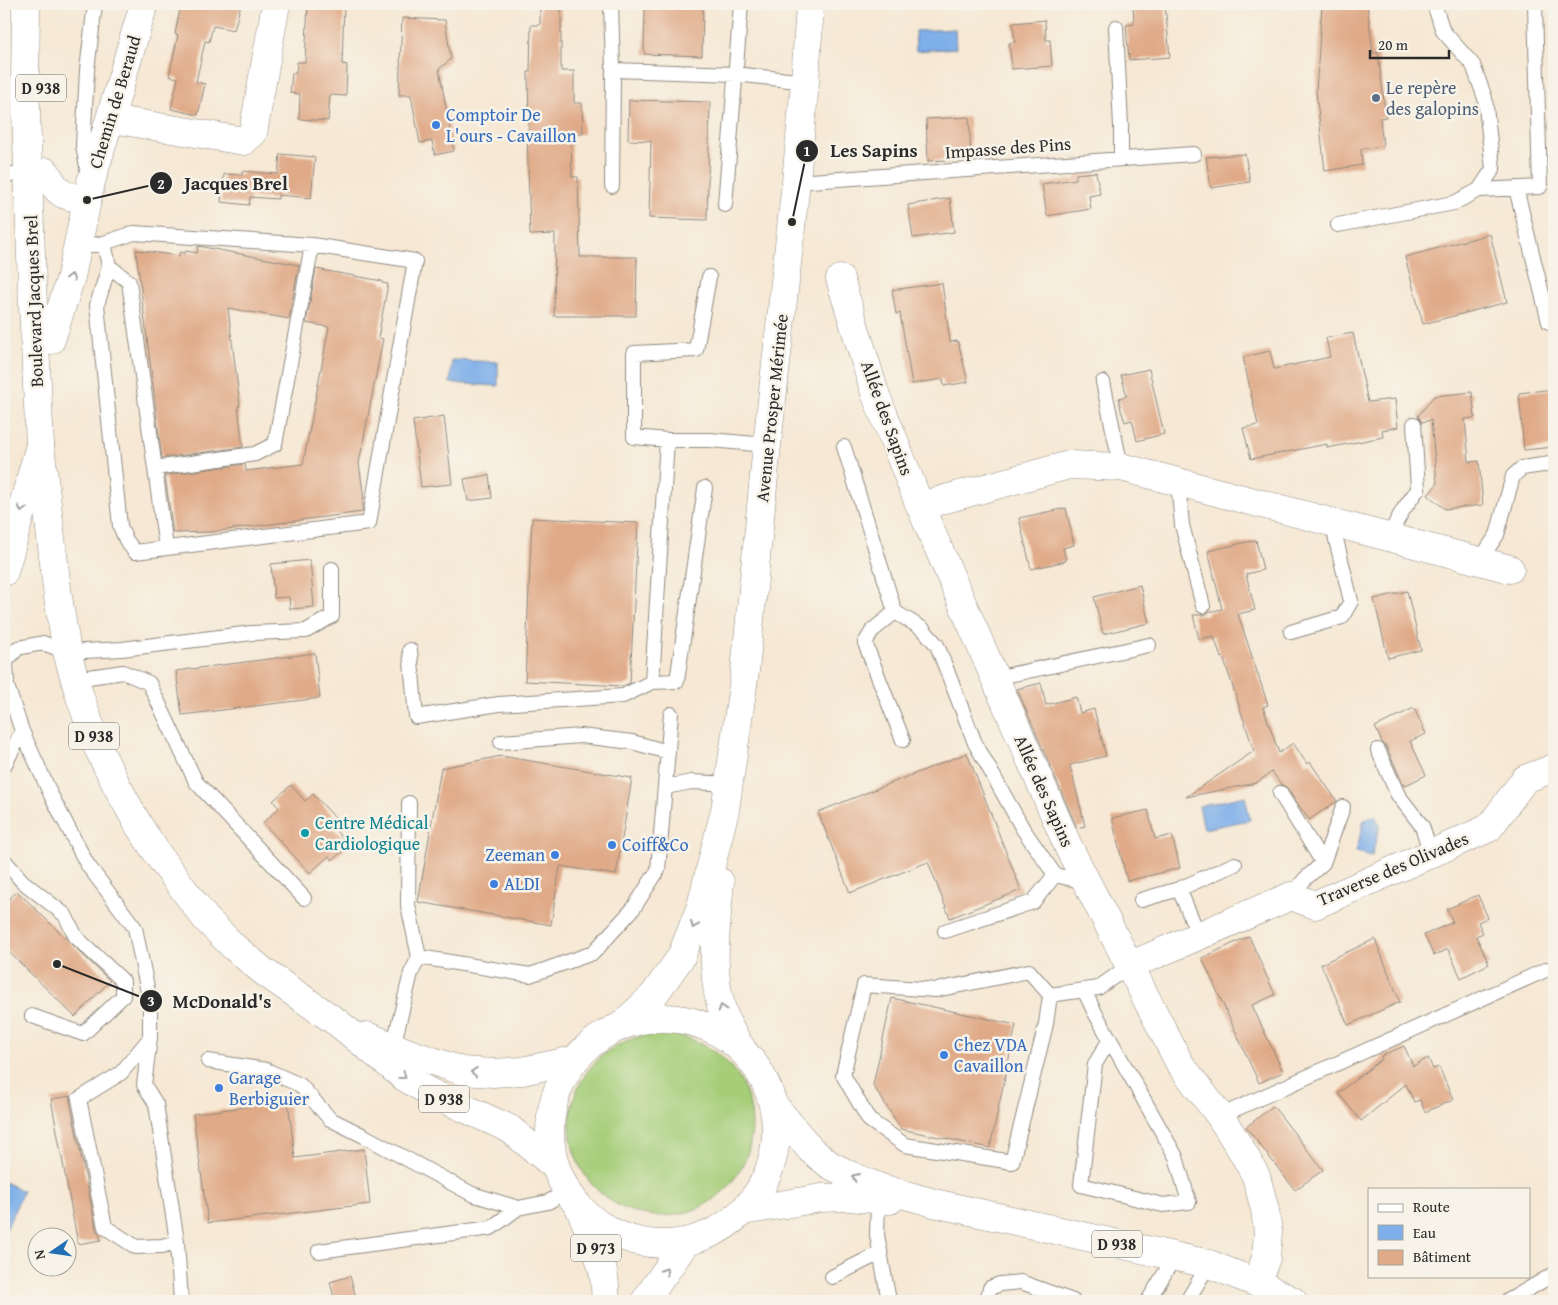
<svg xmlns="http://www.w3.org/2000/svg" width="1558" height="1305" font-family="'Gentium Book Plus',serif">
	<style>
		.green { fill: #a6ce79; stroke: #687c52 }
		.water { fill: #7eafe9; stroke: #546d8a }
		.building { fill: #e0aa88 }
		.lines { fill: none; stroke-linecap: round; stroke-linejoin: round }
		.service-casing { stroke: #908a80; stroke-width: 16 }
		.minor-casing { stroke: #908a80; stroke-width: 29 }
		.secondary-casing { stroke: #908a80; stroke-width: 29 }
		.primary-casing { stroke: #908a80; stroke-width: 29 }
		.service { stroke: #fff; stroke-width: 14 }
		.minor { stroke: #fff; stroke-width: 28 }
		.secondary { stroke: #fff; stroke-width: 28 }
		.primary { stroke: #fff; stroke-width: 28 }
		.oneway { stroke: #a0a0a0 }
		.service-dot { fill: #5c6f8a; stroke: #f7f3e8; stroke-width: 2 }
		.shop-dot { fill: #3f7fe0; stroke: #f7f3e8; stroke-width: 2 }
		.culture-dot { fill: #0f9aa8; stroke: #f7f3e8; stroke-width: 2 }
		.labels { text-anchor: middle; stroke-width: 5; stroke-linejoin: round; paint-order: stroke }
		.shield { fill: #f7f3e8; stroke: #686764; stroke-width: 1 }
		.shield-label { font-size: 16px; font-weight: bold; fill: #2b2b2b }
		.service-label { font-size: 18px; fill: #4e5e75; stroke: #f7f3e8; text-anchor: start }
		.street-label { font-size: 18px; fill: #2b2b2b; stroke: #f7f3e8 }
		.shop-label { font-size: 18px; fill: #366cbe; stroke: #f7f3e8; text-anchor: start }
		.culture-label { font-size: 18px; fill: #0d838f; stroke: #f7f3e8; text-anchor: start }
		.leader { fill: none; stroke: #2b2b2b; stroke-width: 2 }
		.callout-dot { fill: #2b2b2b; stroke: #f7f3e8; stroke-width: 2 }
		.mark-label { font-size: 15px; text-anchor: middle; font-weight: bold; fill: #fff }
		.callout-label { font-size: 19px; text-anchor: middle; font-weight: bold; fill: #2b2b2b; stroke: #f7f3e8; stroke-width: 5; stroke-linejoin: round; paint-order: stroke }
	</style>
	<rect width="100%" height="100%" fill="#f7f3e8"/>
	<filter id="ink" filterUnits="userSpaceOnUse"><feTurbulence type="fractalNoise" baseFrequency=".02" numOctaves="2"/><feDisplacementMap in="SourceGraphic" scale="10" xChannelSelector="R" yChannelSelector="G"/><feConvolveMatrix kernelMatrix="1 2 1 2 8 2 1 2 1" color-interpolation-filters="sRGB"/></filter>
	<filter id="wash" filterUnits="userSpaceOnUse"><feTurbulence type="fractalNoise" baseFrequency=".0096" numOctaves="4" result="noise"/><feDisplacementMap in="SourceGraphic" scale="20" xChannelSelector="R" yChannelSelector="G"/><feGaussianBlur stdDeviation="1.12" result="paint"/><feColorMatrix in="noise" values="0 0 0 0 0 0 0 0 0 0 0 0 0 0 0 0 0 1.4 0 .05"/><feComposite in="paint" operator="in"/></filter>
	<g filter="url(#wash)">
		<rect width="100%" height="100%" fill="#f6e8d4"/>
		<path class="green" d="M570 1125a91 91 0 1 1 182 0a91 91 0 1 1-182 0Z"/>
		<path class="water" d="M955,29l1,19 -40,3 -1,-20z
			M452,360l46,2v24l-48,-3z
			M1245,796l5,24 -46,9 -5,-23z
			M1371,816l5,1 2,6 2,1 -8,32 -16,-4 8,-32h2z
			M4,1182l19,9 -17,39 -2,-1z"/>
		<g id="blocks">
			<path class="building" d="M181,4h60l-7,26 -21,-4 -4,16 -4,-1 -9,41 9,2 -7,31 -27,-6 7,-31 -9,-2 9,-41 -3,-1z
				M308,4h36l-2,60 5,1 -1,31 -16,-1 -2,26 -29,-2 1,-25 -10,-1 2,-20h4l1,-11h8z
				M540,4h21v67h13v32h8l1,31h-12l1,43h6l2,80h57l-1,59h-82l1,-82 -25,1 -3,-104h2l-1,-59h2l1,-47h9z
				M645,4h58l-1,52 -58,-2z
				M1133,4h32l5,53 -41,3 -3,-35 8,-1z
				M1322,4h45l6,49h5l8,64 -6,1 3,28 -22,3 1,16 -37,6 -9,-80z
				M402,18l43,2 6,39 -12,10 15,82 -19,4 -3,-14 -12,2 -9,-48h-12z
				M1045,20l1,20h4l2,26 -40,3 -3,-26 6,-1 -2,-19z
				M629,100l81,2 -3,118 -58,-2 2,-77 -23,-1z
				M969,117l2,42 -43,2 -2,-42z
				M280,154l35,3 -4,41 -33,-3v4l-28,-2 -1,8 -28,-3 3,-28 18,1v-4l36,3z
				M1245,154l5,28 -39,6 -5,-31z
				M1096,172l4,22 -11,2 2,13 -44,7 -5,-32 34,-5v-5z
				M950,198l4,34 -41,6 -5,-33z
				M1490,234l17,68 -84,22 -18,-67z
				M198,246l101,19 -10,54 -61,-11 12,98h-2l5,41 -81,11 -26,-208 43,6 1,-4 5,1 1,-2 11,2z
				M316,269l66,12v2l6,1 -10,54 5,1 -24,124 5,36h-2l1,5 -1,8 -151,20 -38,1 -8,-58 80,-11 1,7 57,-7 26,-137 -23,-4z
				M942,283l8,59 8,-1 10,41 -24,4 -1,-7 -31,5 -12,-71 -4,1 -4,-24z
				M1353,333l15,69 27,-3 3,28 -16,3 1,7 -56,11v-4l-76,15 -8,-31 15,-3 -15,-68 27,-6 4,18 56,-12 -4,-19z
				M1149,369l15,65 -27,7 -5,-21 -7,2 -4,-12 -2,-12 8,-2 -6,-21z
				M1554,389v58l-30,3 -5,-57z
				M1472,392l3,26 -10,1 4,43 10,-1 4,44 -38,4 -17,-14 9,-11 -6,-64 -9,2 -4,-6 16,-20z
				M444,416l8,68 -31,3 -8,-66z
				M489,475l3,23 -24,3 -4,-22z
				M1066,508l8,37 -11,3 3,13 -35,8 -12,-51z
				M532,518l106,5 -8,160 -7,3 -98,-5z
				M1256,540l7,30 -17,4 9,36 -17,4 30,91 -5,2 16,46 14,-10 14,21 3,-2 27,39 -28,19 -22,-32 -6,-4 -9,-12 -16,11 -70,14 68,-46 -31,-94 -2,1 -7,-22 -15,3 -6,-24h12l4,-3 13,-3 -14,-58z
				M310,560l4,47 -24,2 -1,-12 -15,1 -3,-34z
				M1140,585l9,38 -46,11 -9,-37z
				M1407,591l14,59 -33,8 -14,-59z
				M315,653l5,45 -138,17 -6,-44z
				M1041,683l5,22 30,-8 4,16 14,-4 8,31 4,16 -36,9 15,61 -8,2 -60,-139z
				M1414,708l12,26 -16,7 16,34 -22,11 -18,-40 -4,-4 -7,-15z
				M967,753l54,137 -71,28 -22,-56 -78,31 -32,-81z
				M501,756l131,22 -16,97 -56,-9 -9,59 -133,-23 23,-134z
				M291,785l14,16 8,-7 26,28 -6,5 16,19 -17,14 -3,-4 -19,17 -47,-50 16,-15 -6,-7z
				M1148,810l7,29 17,-4 8,33 -53,13 -15,-63z
				M17,891l93,90 -35,36 -71,-70v-42z
				M1478,895l10,23 -10,4 5,11 -7,3 13,28 -28,14 -13,-29 -14,7 -10,-21 29,-13 -6,-13z
				M1249,936l26,59 -23,10 31,67 -24,11 -57,-125z
				M1375,939l25,63 -52,23 -27,-61z
				M892,998l124,27 -26,123 -89,-19 -28,-44z
				M1404,1046l9,20 15,-8 5,11 6,-2 14,33 -28,12 -5,-12 -6,2 -8,-18 -45,37 -23,-28 44,-34 -1,-3z
				M71,1096l-1,5 26,128 3,5 2,6 -23,4 -27,-145z
				M288,1101l7,57 69,-9 6,55 -162,19 -15,-109z
				M1273,1106l50,64 -28,20 -49,-63z
				M350,1276l7,25h-22l-5,-19z"/>
		</g>
	</g>
	<g filter="url(#ink)">
		<use href="#blocks" fill-opacity="0" stroke="#908a80" stroke-width="1"/>
		<g class="lines">
			<defs>
				<path id="service" d="M611,4l2,66 -1,116
					M1116,27l5,99v33
					M613,70l123,4 69,8
					M88,172l-5,-26 4,-76 8,-66
					M4,175l24,-2
					M796,182l398,-28
					M1516,188l33,134
					M1479,190l61,-3 -5,-181
					M725,205l16,-201
					M1338,225l116,-22 25,-13 14,-21 -8,-71 -12,-33 -30,-34 -9,-27
					M79,247l25,-4 30,-10 178,12 103,16 -46,262 -234,29 -9,-12 -6,-14 -23,-221 12,-39 -5,-23
					M109,266l20,16 37,266
					M1103,382l18,85
					M667,440l-33,-3v-84l62,-3 13,-73
					M844,447l51,165 28,17 14,16 38,98 48,86 32,46 30,7
					M155,468l100,-14 20,-10 37,-199
					M1178,482l4,43 21,81
					M705,488l-28,193 -25,1 15,-242h43l57,5
					M1388,537l15,-27 15,-21 -4,-65
					M1479,561l18,-26 16,-59 9,-8 28,-4
					M895,612l-22,18 -8,13 38,97
					M1291,632l51,-15 9,-16 -19,-78
					M410,650l6,67 83,-13 124,-8 29,-14
					M995,678l154,-33
					M75,679l48,-7 26,11 47,99 108,116
					M501,742l80,-6 51,6 36,10
					M1378,750l20,45 24,31 9,28
					M4,766l18,-35
					M665,787l27,-5 38,2
					M1280,793l43,70
					M409,803l-1,102 11,52 111,18 63,-22 40,-44 25,-39 13,-156
					M4,860l18,21 43,34 11,22 47,44v15l-40,38 -51,-18
					M1179,889l56,-25
					M1291,896l14,-17 18,-16 20,-56
					M1141,900l38,-11 20,47
					M945,931l88,-29 22,-27
					M1084,990l10,21 82,146 13,45 -26,3 -82,-20 14,-121 15,-25
					M1050,995l-4,29 -34,138 -107,-17 -36,-25 -26,-45 21,-90 72,5 93,-19 21,24 48,-7 31,-22
					M150,1038l-6,47 12,19 21,138 4,59
					M393,1047l18,-74 8,-16
					M208,1061l58,9 34,15 30,34 34,17 108,58 46,14 30,-6 19,-11
					M1220,1116l328,-147
					M878,1200l-1,35 12,66
					M177,1242l-15,4 -26,1 -31,-20 -26,-128 42,-26 29,-35v-36l-15,-74 -48,-64 -36,-69 -29,-64 -15,-45 -1,-25 12,-13 25,-5 24,9 55,-3 130,-16 54,-2 26,-15v-47
					M319,1251l172,-23 27,-20
					M832,1277l48,-24
					M987,1301l3,-13 10,-4 21,-2 52,19
					M1148,1301l27,-45
					M1187,1301l22,-37
					M1508,1301l46,-27"/>
				<path id="minor" d="M111,119l133,22 9,-8 23,-129
					M46,172c13,24 15,23 41,28
					M840,279l35,114 45,113 148,340 112,218 40,52 22,35 14,25 9,34 3,22 -2,26 -9,25
					M51,340l20,-63 20,-95 53,-178
					M920,506l149,-41 52,2 389,102
					M4,572l36,-127
					M1129,966l162,-70 24,9 174,-77 36,-49 29,-11"/>
				<path id="secondary" d="M720,882c-4,46 -12,94 6,139 4,10 11,20 17,30
					M622,1025l31,-29 28,-39 20,-51 24,-96 20,-139 22,-226 29,-263 9,-100 5,-78"/>
				<path id="primary" d="M26,4l-1,78 7,203 8,160 18,152 9,55 12,42 19,54 20,40 21,38 24,36 43,57 28,28 30,25 74,51 66,54 27,16 79,36 46,38
					M550 1131a113 113 0 1 1 226 0a113 113 0 1 1-226 0Z
					M367,1036l42,17 53,18 31,2 29,-2 52,-11
					M773,1104l38,46 19,15 24,12 27,11 53,15 275,61 48,19 36,18
					M580,1209c12,30 28,60 25,92
					M743,1211l78,-13 26,-1 43,3
					M645,1301l41,-59"/>
			</defs>
			<use href="#service" class="service-casing"/>
			<use href="#minor" class="minor-casing"/>
			<use href="#secondary" class="secondary-casing"/>
			<use href="#primary" class="primary-casing"/>
			<use href="#service" class="service"/>
			<use href="#minor" class="minor"/>
			<use href="#secondary" class="secondary"/>
			<use href="#primary" class="primary"/>
		</g>
		<defs><path id="oneway-chevron" d="M-2-3.5L2.5 0L-2 3.5" fill="none" stroke-width="1.6" stroke-linecap="round" stroke-linejoin="round" transform="scale(1.25)"/></defs>
		<g class="oneway">
			<use href="#oneway-chevron" transform="translate(71 277) rotate(-75)"/>
			<use href="#oneway-chevron" transform="translate(22 509) rotate(106)"/>
			<use href="#oneway-chevron" transform="translate(694 925) rotate(112)"/>
			<use href="#oneway-chevron" transform="translate(722 1008) rotate(-107)"/>
			<use href="#oneway-chevron" transform="translate(474 1072) rotate(-176)"/>
			<use href="#oneway-chevron" transform="translate(403 1076) rotate(36)"/>
			<use href="#oneway-chevron" transform="translate(855 1177) rotate(-156)"/>
			<use href="#oneway-chevron" transform="translate(665 1271) rotate(-57)"/>
		</g>
	</g>
	<circle class="service-dot" cx="1376" cy="98" r="5"/>
	<g class="shop-dot">
		<circle cx="436" cy="125" r="5"/>
		<circle cx="612" cy="845" r="5"/>
		<circle cx="555" cy="855" r="5"/>
		<circle cx="494" cy="884" r="5"/>
		<circle cx="944" cy="1055" r="5"/>
		<circle cx="219" cy="1088" r="5"/>
	</g>
	<circle class="culture-dot" cx="305" cy="833" r="5"/>
	<g class="labels">
		<g class="shield">
			<rect x="16" y="74.5" width="50" height="27" rx="4"/>
			<rect x="69" y="722.5" width="50" height="27" rx="4"/>
			<rect x="419" y="1085.5" width="50" height="27" rx="4"/>
			<rect x="1092" y="1230.5" width="50" height="27" rx="4"/>
			<rect x="571" y="1234.5" width="50" height="27" rx="4"/>
		</g>
		<g class="shield-label">
			<text x="41" y="94">D 938</text>
			<text x="94" y="742">D 938</text>
			<text x="444" y="1105">D 938</text>
			<text x="1117" y="1250">D 938</text>
			<text x="596" y="1254">D 973</text>
		</g>
		<g class="service-label">
			<text x="1386" y="94">Le repère<tspan x="1386" dy="21">des galopins</tspan></text>
		</g>
		<g class="street-label">
			<text transform="translate(115 102) rotate(-73)" y="6">Chemin de Beraud</text>
			<text transform="translate(1008 148) rotate(-4)" y="6">Impasse des Pins</text>
			<text transform="translate(34 301) rotate(-92)" y="6">Boulevard Jacques Brel</text>
			<text transform="translate(772 408) rotate(-84)" y="6">Avenue Prosper Mérimée</text>
			<text transform="translate(887 418) rotate(70)" y="6">Allée des Sapins</text>
			<text transform="translate(1044 791) rotate(66)" y="6">Allée des Sapins</text>
			<text transform="translate(1393 869) rotate(-23)" y="6">Traverse des Olivades</text>
		</g>
		<g class="shop-label">
			<text x="446" y="121">Comptoir De<tspan x="446" dy="21">L'ours - Cavaillon</tspan></text>
			<text x="622" y="851">Coiff&amp;Co</text>
			<text x="545" y="861" text-anchor="end">Zeeman</text>
			<text x="504" y="890">ALDI</text>
			<text x="954" y="1051">Chez VDA<tspan x="954" dy="21">Cavaillon</tspan></text>
			<text x="229" y="1084">Garage<tspan x="229" dy="21">Berbiguier</tspan></text>
		</g>
		<g class="culture-label">
			<text x="315" y="829">Centre Médical<tspan x="315" dy="21">Cardiologique</tspan></text>
		</g>
	</g>
	<path class="leader" d="M792 222L807 151M87 200L161 183M57 964L151 1001"/>
	<g class="callout-dot">
		<circle cx="792" cy="222" r="5"/>
		<circle cx="87" cy="200" r="5"/>
		<circle cx="57" cy="964" r="5"/>
		<circle cx="807" cy="151" r="12"/>
		<circle cx="161" cy="183" r="12"/>
		<circle cx="151" cy="1001" r="12"/>
	</g>
	<g class="mark-label">
		<text x="807" y="156">1</text>
		<text x="161" y="189">2</text>
		<text x="151" y="1006">3</text>
	</g>
	<g class="callout-label">
		<text x="874" y="157">Les Sapins</text>
		<text x="236" y="190">Jacques Brel</text>
		<text x="222" y="1008">McDonald's</text>
	</g>
	<rect width="1558" height="1305" fill="none" stroke="#f7f3e8" stroke-width="20"/>
	<rect x="1368" y="1188" width="162" height="90" fill="#f7f3e8" stroke="#a5a39c"/>
	<rect x="1378" y="1204" width="25" height="8" fill="#ffffff" stroke="#a5a39c"/>
	<text x="1413" y="1212" font-size="15" fill="#2b2b2b">Route</text>
	<rect x="1378" y="1225" width="25" height="15" fill="#7eafe9" stroke="#a5a39c"/>
	<text x="1413" y="1238" font-size="15" fill="#2b2b2b">Eau</text>
	<rect x="1378" y="1250" width="25" height="15" fill="#e0aa88" stroke="#a5a39c"/>
	<text x="1413" y="1262" font-size="15" fill="#2b2b2b">Bâtiment</text>
	<g transform="translate(52 1252) rotate(257)"><circle r="24" fill="#f7f3e8" stroke="#a5a39c"/>
	<path d="M0-4L9 19L0 12L-9 19Z" fill="#1f6fb2"/>
	<text y="-8" font-size="14" font-weight="bold" text-anchor="middle" fill="#2b2b2b">N</text>
	</g>
	<path d="M1370 50v8h79v-8" fill="none" stroke="#2b2b2b" stroke-width="2.5"/>
	<text x="1378" y="50" font-size="15" fill="#2b2b2b" stroke="#f7f3e8" stroke-width="4" paint-order="stroke">20 m</text>
</svg>
